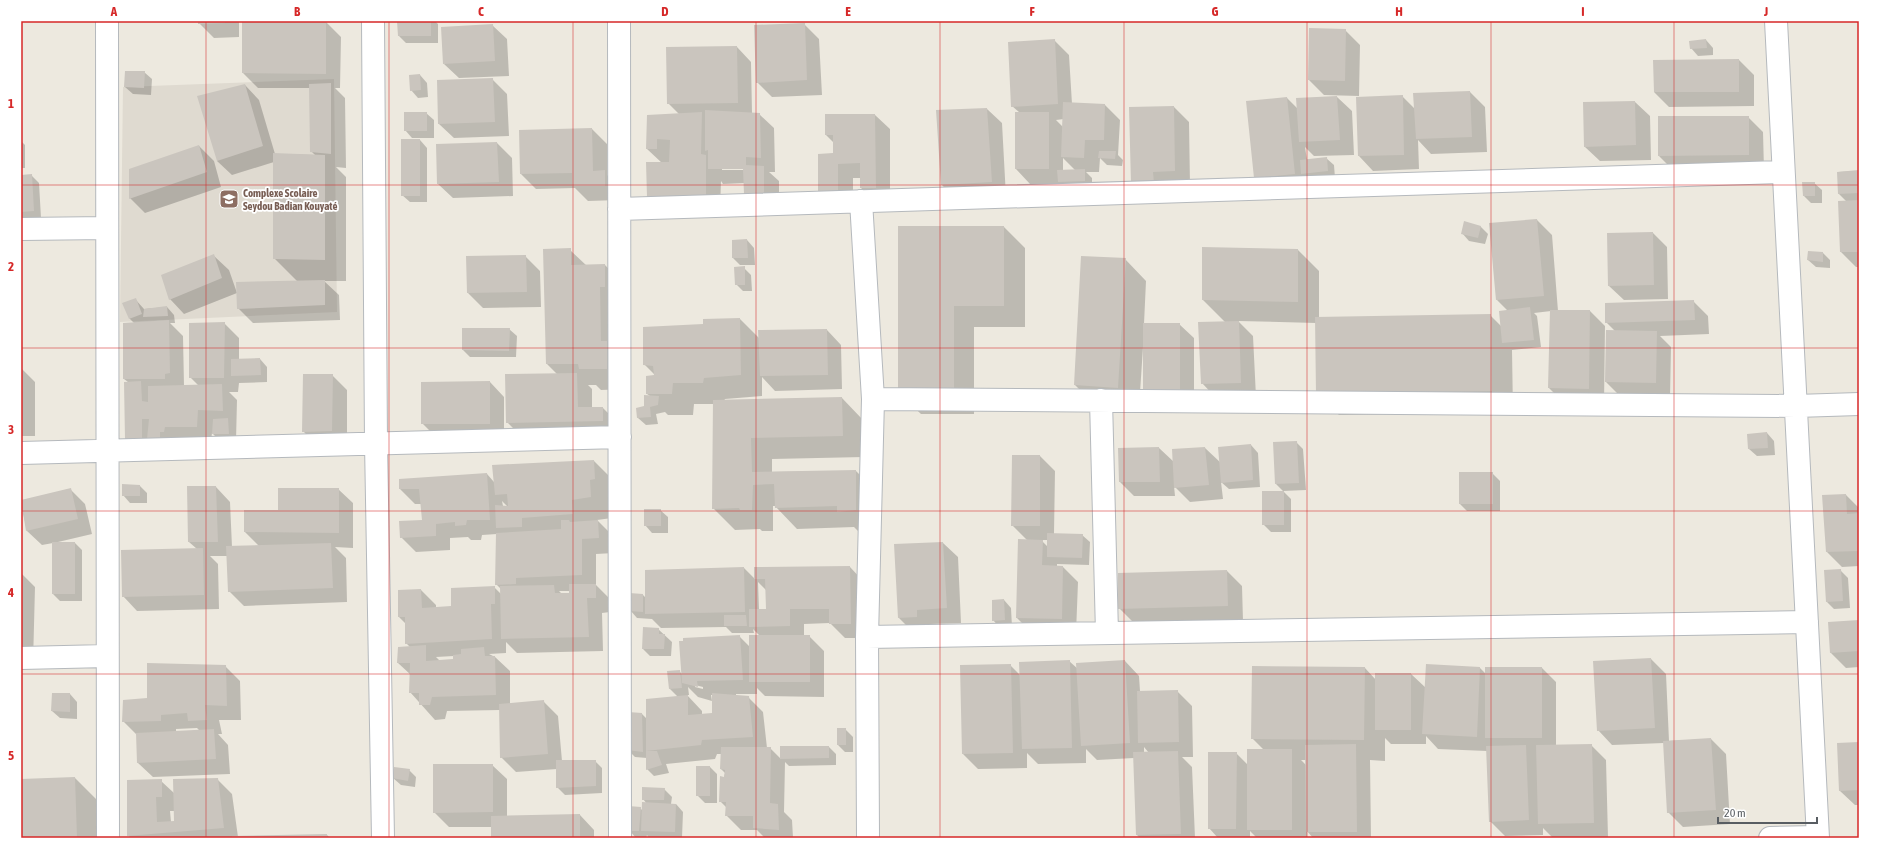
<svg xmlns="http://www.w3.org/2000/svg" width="1880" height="859" font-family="'Asap Condensed',sans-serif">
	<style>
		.education { fill: #dfdad0 }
		.shadow { fill: #0003; fill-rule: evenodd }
		.building { fill: #cac5be }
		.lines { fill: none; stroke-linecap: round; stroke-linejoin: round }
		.minor-casing { stroke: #b5b9bd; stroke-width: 24 }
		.minor { stroke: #fff; stroke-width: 22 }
		.grid { fill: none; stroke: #d62828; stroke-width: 1; stroke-opacity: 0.55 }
		.labels { text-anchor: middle; stroke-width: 3.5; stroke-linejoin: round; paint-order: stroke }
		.education-label { font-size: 11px; font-weight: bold; fill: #785e54; stroke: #fff; text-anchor: start }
		.neatline { fill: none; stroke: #d62828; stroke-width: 1.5 }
		.grid-label { font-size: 13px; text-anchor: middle; font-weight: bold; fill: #d62828 }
	</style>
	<rect width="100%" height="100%" fill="#ede9df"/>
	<path class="education" d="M334,79l3,233 -217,10 3,-235z"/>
	<path class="shadow" d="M199,21h40v16l-25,1 -15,-15z
		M243,21l83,1 15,15 -1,51h-5l10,10 1,70 -10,-1 10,10v104h-22l15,14 1,25 -87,3 -15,-15 59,-27 -23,-23v-96l-42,13 -15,-14 28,-76 14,15 16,54 40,1 -4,-4 -1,-63h-52l-15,-15z
		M398,21h37l3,3v19h-32l-7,-7z
		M804,24l15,15 3,56 -50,2 -15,-15z
		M492,25l15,14 2,37 -50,2 -15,-14z
		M1345,30l15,15 -1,51 -35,-1 -15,-15z
		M1054,40l15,15 3,49 33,1 15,15 -2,35 5,5 -1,6 -15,-1 -7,-7 -1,14h-13l6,6v10l-26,1 -5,-5h-31l-14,-15 3,-57 -7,-6zM1064,119l-1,8 -7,-7zM1063,158l13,13h-13z
		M1706,40l7,8v7l-15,1 -7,-8z
		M737,47l14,15 1,51 7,1 15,14 1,44h-6l10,9v28l-34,-26 -22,1 -2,-3 -1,30 -57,1 -15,-15 14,-34 -15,-14 32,-35 -11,-11zM722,168h26v2h-26z
		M1739,60l15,15v31l-85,1 -15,-15z
		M144,72l8,7 -1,16 -18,-1 -8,-7z
		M420,75l7,8 1,14 -10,1 -7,-8z
		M492,79l15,15 2,42 -55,2 -15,-14z
		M1470,92l15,15 2,45 -56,2 -13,-14 1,29 -46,2 -14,-15 43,-60 13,13z
		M1337,97l15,14 2,44 -40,1 -9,-9 2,13 19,-2 8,7 1,13 -26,3 -54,-3 32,-80 11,11z
		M1635,102l15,14 1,44 -51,1 -15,-14z
		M1174,107l15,15 1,63 -58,-2z
		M987,109l15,14 4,74 -50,3 -14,-15z
		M426,113l8,7v18h-22l-7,-8z
		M875,115l15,14v74h-14l-15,-15v-10h-8v30h-19v-65l-8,-8z
		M1748,117l15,15 1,38 -90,1 -15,-15z
		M592,129l15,15v31l12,11v14l-31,1 -13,-13 -39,1 -15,-15z
		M420,140l7,8v54h-17l-8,-7z
		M21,141l4,4v23h-4z
		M497,143l15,15 1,38 -60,2 -15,-14z
		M199,146l15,15 7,26 -76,26 -15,-15z
		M1859,171v96h-3l-15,-15 6,-50 -8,-8 -1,-22z
		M31,175l8,8 2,35 -20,2v-44z
		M1814,183l8,7v13h-11l-7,-7z
		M1537,220l15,15 6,76h32l15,15 -1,78 -40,-1 -15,-15 2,-77 -17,2 3,3 4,31 -29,3 1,62 -174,3 -22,-21 -1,-71 -78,-2 15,15 3,61 -40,1 -14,-15 23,-61 -22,-22 95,-50 21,21v47l171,-3 11,11 7,-15 -11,-11z
		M1480,226l8,8 -3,10 -16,-3 -7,-8z
		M1004,227l21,21v79h-51v87h-53l-22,-21z
		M1653,233l14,14 1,52 -44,1 -15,-14z
		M747,240l7,8 1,17h-15l-7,-7z
		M570,250l17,16 18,-1 21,22 2,102 -27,1 -5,-5h-8l4,4v19h11l14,14v14l-95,1 -15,-15 50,-48 -10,-10z
		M1823,253l7,7v8l-14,-1 -8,-7z
		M214,256l15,14 8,23 -53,21 -14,-15z
		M525,256l15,15 1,36 -58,1 -15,-15z
		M1125,259l21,22 -2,43h35l15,14v68h-35l-15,-59h-1l-4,61 -43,-2 -21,-21z
		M744,268l7,7 1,16h-9l-7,-7z
		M135,299l9,10 23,-2 7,8 1,8h-5l13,13 1,50h15l-9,-9 34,-54 15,15v22l21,-1 7,8v15l-28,1 -1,9h-9l8,8 -1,41h-16l-8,-8 -1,8 -70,13 -15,-15 -1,-56 3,-1 -4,-3 10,-56 -4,-4 -6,-15z
		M1693,301l15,15 1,18 -49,2 11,11 -1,51 -49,-1 -15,-15 10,-50 -10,-10z
		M740,319l20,20 67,-9 14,15 1,44 -67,2 -13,-14v19l-37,3 -1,2 118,-3 21,22 1,37 -92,2v13l84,-1 21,21 -18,40 -5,-5 -57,2 -22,-23h-2v25h-11l-2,-2 -25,1 -22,-22 1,-104h-20l-1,11h-25l-3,-3 -9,2 2,10 -12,1 -8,-7 12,-22 -3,-2 9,-18 -12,-12 60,-39z
		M509,329l8,7 -1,21h-46l-7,-7z
		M21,368l14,14v54h-14z
		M332,375l15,15v55l-29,1 -15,-15z
		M490,382l14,15v41h-67l-15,-15z
		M1767,433l7,8 1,14 -18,1 -8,-7z
		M1296,442l7,7 3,41 -23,1 -7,-7z
		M1251,445l7,8 2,34 -31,2 -8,-7 2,17 -33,3 -16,-16 1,10h-41l-14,-14 39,-34 15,14 31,-14 16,15z
		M1040,456l15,15 -1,63 28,1 8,7 -1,23 -32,-1v3h6l15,15 -2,51 -45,-1 -14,-14 11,-77 -16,-16zM1041,540h7v7z
		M594,461l21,21 -3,36 -15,2 16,16 1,17 -18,1v31l14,14v13l-8,1 1,38 -86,2 -11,-11v11l-17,1 6,3 15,14v33l33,-3 15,15 4,45h33l7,7v25l-37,2 -8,-8v-18l-41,3 -15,-15 -1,-47 -53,1 -2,8 -10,1 -25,-28 1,-17 -13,-12 12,-16 -4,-4v-19l-7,-7 22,-27 15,15v3l16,-1 42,-20 7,7v-5l-5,-5 1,-50 -15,1 -1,5h-10l-3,-3 -18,1v12l-34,2 -15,-15 23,-16 -3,-17h-6l-15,-15 87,-15 7,8zM502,501l6,6 -5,-1zM559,591h11v3h-8zM454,656l1,4 -15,1 -4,-4z
		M1460,473h32l8,8v30h-33l-7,-7z
		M123,485l17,1 7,7v10h-17l-7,-8z
		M216,487l14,15 2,45 27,-1 -14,-14 34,-21 59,-22 15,14v45l-18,-1 11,11 1,44 -103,4 -15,-15 -1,-35h-18l8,8 1,45 -82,2 -14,-15 74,-47 -8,-7z
		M70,489l15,15 7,30 -34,8 17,1 7,7v51h-22l-7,-7v-51l-11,2 -15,-14 -6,-28v-2z
		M1284,492l7,7v33h-20l-8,-8z
		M1846,495l13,13v58l-17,1 -15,-15 -4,-56z
		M660,510l8,7v16h-16l-7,-8z
		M943,543l15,14 3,66 -30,1v8l-17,1 -15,-15 -4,-73z
		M850,567l14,15 1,56h-20l-15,-15 -26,1v12h5l15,15v46l-59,-1 -8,-8v6h-21v2l12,1 15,15 4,36h3l11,11v-12h48l7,7v11l-47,1 -4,-4 -1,50 8,8 1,18h-28l-8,-8h-16l-15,-15 1,-7 -7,-7 5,-28 -4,-4 1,-15h-5l-2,5 -49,5 3,9 -15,3 -7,-7v-11l-12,-1 -7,-7 14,-36 5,5 31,-22 -8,-8 -2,-17 11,-1 3,3 57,-38 11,11 10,-11 -7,-7 1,4h-22l-6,-6 -65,1 -9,-9 -15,-1 -7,-8 13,-15 3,3 98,-30 11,11v-11zM758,582l9,9v19h-8zM695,685l8,2v2l-8,-2zM688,687l10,10 14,4 -1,-6h2v19l-11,1v-4l-15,-16h2z
		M1840,570l8,8 2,30 -16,1 -7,-7z
		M1227,571l15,15 1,35 -109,2 -15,-15z
		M21,573l14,14 -2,77h-12z
		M1004,600l7,8 1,19 -12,1 -7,-8z
		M1859,621v46l-13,1 -15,-15 -2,-30z
		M658,629l14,13 -1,14h-21l-7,-7z
		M1651,659l15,15 3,67 42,-2 15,15 4,70 -47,3 -15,-15 -4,-69 -52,2 -14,-15z
		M1069,661l9,8 47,-8 14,15 1,15h37l15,15 1,51h-11l10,10 3,71h-55l-3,-3 -3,-77 -37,2 -11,-11v14l-48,1 -11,-11v15l-49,1 -15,-15 47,-89 11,11zM1144,747l5,6h-5z
		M225,666l15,15 1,39h-22l3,14h-4l10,11 2,29 -77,3 -15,-14 -1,-28 -14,-14 25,-22zM197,728l3,3 -24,1v-3z
		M1365,668l11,12 35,-6 15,14 54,-20 6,6 56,-6 14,14v64l35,-1 15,15 2,77 -55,1 -10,-10v7l-38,1 -15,-15 -3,-70 -49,-2 -12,-13v8h-35l-6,-6v23l-15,-1 1,78h-58l-6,-7v7h-50l-7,-7v7h-32l-9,-10 27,-75 12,12 16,-15 -12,-12zM1301,760h5v5z
		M70,694l7,8v17l-17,-1 -8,-7z
		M845,729l8,8v15h-8l-7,-7z
		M1859,743v62h-4l-15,-14z
		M492,765l15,14v38l73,-2 14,15v8h-102v-11h-43l-15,-15z
		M710,767l7,7v29h-12l-8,-8z
		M409,770l7,7 -1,10 -14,-2 -8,-7z
		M75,778l21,21 1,39h-76v-58z
		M217,779l15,15 6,43 89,-2 3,3h-199l-3,-3 33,-54 13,12zM170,811h5v11h-4z
		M664,789l8,8 -1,7h5l7,8 -1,26h-33l-2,-3 -1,3h-10l-7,-8 11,-22 2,2 5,-6 -4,-5z"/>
	<path class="building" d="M198,21h27v2l-27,1z
		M242,21h84v53l-84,-1z
		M397,21h34v15h-33z
		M805,23l2,57 -51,3 -2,-58z
		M493,24l2,37 -52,3 -2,-37z
		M1309,28l37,1 -1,52 -37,-1z
		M1055,39l3,65 -47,3 -3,-65z
		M1706,39l1,9 -17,1 -1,-8z
		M737,46l1,57 -71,1 -1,-57z
		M1739,59v33h-85l-1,-32z
		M125,71h20l-1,17 -20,-1z
		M420,74l1,16 -11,1 -1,-16z
		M493,78l2,44 -57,2 -1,-44z
		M331,83v71l-21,-2 -1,-68z
		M245,84l18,62 -46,15 -20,-65z
		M1470,91l2,46 -56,2 -3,-46z
		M1403,95l1,60 -46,1 -2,-59z
		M1337,96l3,44 -41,2 -3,-44z
		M1287,97l8,77 -41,4 -8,-77z
		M1635,101l1,44 -52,2 -1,-45z
		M1063,102l42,2 -1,36h-19l-1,18 -23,-1z
		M1174,106l1,65 -22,1 1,11 -23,1 -2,-77z
		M987,108l5,74 -51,3 -5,-75z
		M705,110l55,3 1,45 -15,-1v8l18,1v29l-20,-1 -1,-25h-35v-19l-3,1z
		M404,112h23v19h-23z
		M702,112l-1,42 5,1v42h-59l-1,-35h23l1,-22 -13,-1v10h-11l1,-34z
		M1015,112h34v57h-34z
		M825,114h50l1,74h-16v-25l-22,1v30h-20v-40l15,-1v-18h-8z
		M1658,116h91v39l-91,1z
		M592,128l1,43 12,-1v16h-33v-13l-52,1 -1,-44z
		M401,139h19v57h-19z
		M497,142l2,40 -62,2 -1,-40z
		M199,145l8,27 -78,27v-30z
		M1099,151h17l-1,8 -17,-1z
		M273,153l52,2v105l-52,-1z
		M1327,157l1,14 -27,3 -1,-14z
		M1085,169v12l-27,1 -1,-12z
		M1859,170v23l-21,1 -1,-22z
		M32,174l2,37 -13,1v-37z
		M1802,182h13v14h-12z
		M1859,200v52h-19l-2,-51z
		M1537,219l7,77 -48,4 -7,-77z
		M1464,221l17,5 -3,12 -17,-4z
		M898,226h106v80h-50v87h-56z
		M1653,232l1,53 -46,1 -1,-53z
		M747,239l1,19h-16v-18z
		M1202,247l96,2v53l-96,-2z
		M571,248v17l34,-1v23h-5l1,54h6v28h-28l-1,-5h-32l-3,-115z
		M1808,251l15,1v10l-16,-2z
		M214,254l8,24 -53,22 -8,-25z
		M526,255l1,37 -60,1 -1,-37z
		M1081,256l45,2 -8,130 -44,-3z
		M745,266v19h-10l-1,-18z
		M325,280v25l-88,4 -1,-27z
		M136,298l6,16 -13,5 -7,-16z
		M1694,300l1,20 -90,3v-20z
		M167,306l1,10 -25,1 1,-8z
		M1530,307l4,33 -32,3 -3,-32z
		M1550,310h40l-1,79 -41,-1z
		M1491,314l1,77 -176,3 -1,-77z
		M740,318l1,57 -37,3 -1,5h-30l-1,11h-26v-18l8,-1 -1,-9 -10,-1v-38l60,-3v-5z
		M169,320l1,53 -5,1v5h-42v-56z
		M1239,321l2,62 -40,1 -3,-62z
		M225,322l-1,56h-35v-55z
		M1143,323h37v68h-37z
		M462,328h48l-1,23 -47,-1z
		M827,329l1,46 -68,1 -2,-46z
		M1606,330l51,1 -1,52 -51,-1z
		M260,358l1,17 -30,1v-17z
		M577,373l1,34h25v14l-97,2 -1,-49z
		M303,374h30l-1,57 -30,1z
		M141,381l1,20 6,1v-16l74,-2 1,27 -25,-1 -1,17h-32l-1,5h-4v7h-13l2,-20h-7v20h-17l-1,-57z
		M490,381v43h-69v-42z
		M644,395l15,1 -1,9 -8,2 1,10 -14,1 -1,-10 8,-2z
		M842,397l1,39 -92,2 1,34 104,-2v40l-19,2v-6l-62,2 -1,-24 -21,1 -1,25h-12l-1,-2 -27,1 1,-109z
		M228,418l1,16h-17l1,-15z
		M1767,432l1,16 -20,1 -1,-15z
		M1297,441l2,42 -24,1 -2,-42z
		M1251,444l2,36 -32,3 -3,-36z
		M1159,447l1,35h-41l-1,-34z
		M1205,447l4,38 -35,3 -2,-39z
		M1012,455h28v71h-29z
		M594,460l1,19 -5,1 1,17 -19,3 1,14 -51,4v9l-26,1 -1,-23 13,1 -1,-12 -12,1 -3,-30z
		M1459,472h34v32h-34z
		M487,473l3,47h-23l-1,5 -11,1v-4l-19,2v12l-36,2 -1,-17 23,-1 -3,-31h-20v-10z
		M122,484l18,1v11h-18z
		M187,486h29l2,56h-30z
		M71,488l7,31 -52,12 -5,-31z
		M278,488h61v45l-95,-1v-22h34z
		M1262,491h22v34h-22z
		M1846,494l1,20 12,-1v38l-33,1 -4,-57z
		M644,509h17v17h-17z
		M561,520h8l1,2 28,-2 1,18 -17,1v36l-66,3v6l-21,1 1,-52 65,-4z
		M1047,533l36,1 -1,24 -35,-1z
		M1018,539l25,1 -1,25 21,1 -1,53 -46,-1z
		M52,542h23v52h-23z
		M943,542l4,66 -30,2v7l-19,1 -4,-74z
		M331,543l2,45 -105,4 -2,-46z
		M203,548l1,47 -82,2 -1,-47z
		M850,566l1,58h-22v-15h-39v17l-41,1v-18h17l-1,-30h-11v-12z
		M744,567l1,45 -100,2v-44z
		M1841,569l2,32 -17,1 -2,-32z
		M1227,570l1,36 -110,3v-36z
		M569,584h27v14h-9l2,39 -88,2 -1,-53 54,-1 1,8h14z
		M495,586v18h-4l1,35 -87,5v-27h-7v-27l23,-1 1,19 29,-2v-18z
		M629,593l14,1v18l-14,-1z
		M1004,599l1,21 -13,1v-21z
		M724,615h22l1,11h-23z
		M1859,620v31l-29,2 -2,-31z
		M643,627l16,1v6h6l-1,15h-22z
		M740,635l3,45 -46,1 1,6 -16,-4 -3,-42h4v-3z
		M749,635h61v47h-61z
		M426,645v16l27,-2v-4l8,-1v-5l23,-2 1,9h10l1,39 -64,2 -2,8h-11v-12h-10l1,-30h-13l1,-16z
		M1651,658l4,70 -58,3 -4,-70z
		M1070,660l2,88 -50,1 -3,-87z
		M1125,660l5,83 -49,3 -5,-83z
		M147,663l79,2 1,41 -22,-1 2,15 -19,1 -1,-8 -26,2v6l-39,1 1,-22 24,-2z
		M1011,664l2,89 -51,1 -2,-89z
		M1426,664l54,3 -3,70 -55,-3z
		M1252,666l113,1 -1,73 -113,-1z
		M1485,667h57v71h-57z
		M680,670l2,18 -13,1 -2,-18z
		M1375,673h36v57h-36z
		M1178,690l1,52 -41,1 -1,-52z
		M52,693h18v19l-19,-1z
		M712,693l37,3 4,41 -51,3 -1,5 -55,6v-52l42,-4v20l24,-2z
		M544,700l4,54 -48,4 -1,-54z
		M628,712l14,1 1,39 -16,-2z
		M837,728h9v17h-9z
		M214,729l2,30 -79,4 -1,-30z
		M1711,738l5,72 -49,3 -4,-72z
		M1859,742v48l-20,1 -2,-48z
		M1356,744l1,88h-51l-1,-87z
		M1592,744l2,79 -56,1 -2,-79z
		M1526,745l3,75 -40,2 -3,-76z
		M780,746h49v12l-49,1z
		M721,747h50l-1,56 8,1 1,26 -26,-2v-12h-28l1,-14h-7l1,-26 4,1 1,-7 -5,-1z
		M1247,749h45v81h-45z
		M646,751h11l5,14 -16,5z
		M1178,751l3,83 -45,1 -3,-83z
		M1208,752h29l-1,77h-28z
		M556,760h40v26l-40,2z
		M433,764h60v48l-60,1z
		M696,766h14v30h-14z
		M394,767l16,2 -2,12 -16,-3z
		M75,777l2,61h-56v-59z
		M218,778l6,50 -97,8v-56l35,-1v18h-6l1,25 17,-1 -1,-42z
		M642,787l23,1 -1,12h-22z
		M642,802l34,2 -1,28 -34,-1z
		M628,806l13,1 -2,24h-11z
		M580,814v24h-89v-22z
		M327,834v4h-95v-2z"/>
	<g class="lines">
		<defs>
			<path id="minor" d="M107,21l1,817
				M373,21l3,422 7,395
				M619,21l1,817
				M1776,21l42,817
				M861,201l12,198 -6,238 1,201
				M619,209l1164,-37
				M21,229l86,-1
				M873,399l923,7 63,-2
				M1101,400l6,233
				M21,453l599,-16
				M867,637l940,-15
				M21,658l86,-2
				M1770,838l48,-1"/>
		</defs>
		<use href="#minor" class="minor-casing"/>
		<use href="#minor" class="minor"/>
	</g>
	<path class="grid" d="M206,21v817M389,21v817M573,21v817M756,21v817M940,21v817M1124,21v817M1307,21v817M1491,21v817M1674,21v817M21,185h1838M21,348h1838M21,511h1838M21,674h1838"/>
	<defs>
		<symbol id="school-square" viewBox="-11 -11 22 22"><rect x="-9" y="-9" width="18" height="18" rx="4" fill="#8d6e63" stroke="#fff"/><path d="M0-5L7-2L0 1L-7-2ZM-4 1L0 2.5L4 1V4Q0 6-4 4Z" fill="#fff"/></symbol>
	</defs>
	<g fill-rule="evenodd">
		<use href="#school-square" x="218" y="188" width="22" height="22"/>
	</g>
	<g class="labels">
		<g class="education-label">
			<text x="243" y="197">Complexe Scolaire<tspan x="243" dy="13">Seydou Badian Kouyaté</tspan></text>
		</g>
	</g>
	<rect width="1880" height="859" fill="none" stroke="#ffffff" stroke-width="44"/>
	<path d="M1718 817v6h99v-6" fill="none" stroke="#585d62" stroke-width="2"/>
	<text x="1724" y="817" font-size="12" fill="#585d62" stroke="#ffffff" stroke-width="3" paint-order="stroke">20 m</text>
	<rect x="22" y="22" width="1836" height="815" class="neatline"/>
	<g class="grid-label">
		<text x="114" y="16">A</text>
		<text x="297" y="16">B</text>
		<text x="481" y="16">C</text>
		<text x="665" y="16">D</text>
		<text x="848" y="16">E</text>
		<text x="1032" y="16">F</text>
		<text x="1215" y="16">G</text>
		<text x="1399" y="16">H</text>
		<text x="1583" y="16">I</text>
		<text x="1766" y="16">J</text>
		<text x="11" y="108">1</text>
		<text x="11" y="271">2</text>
		<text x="11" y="434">3</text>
		<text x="11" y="597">4</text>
		<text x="11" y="760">5</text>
	</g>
</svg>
